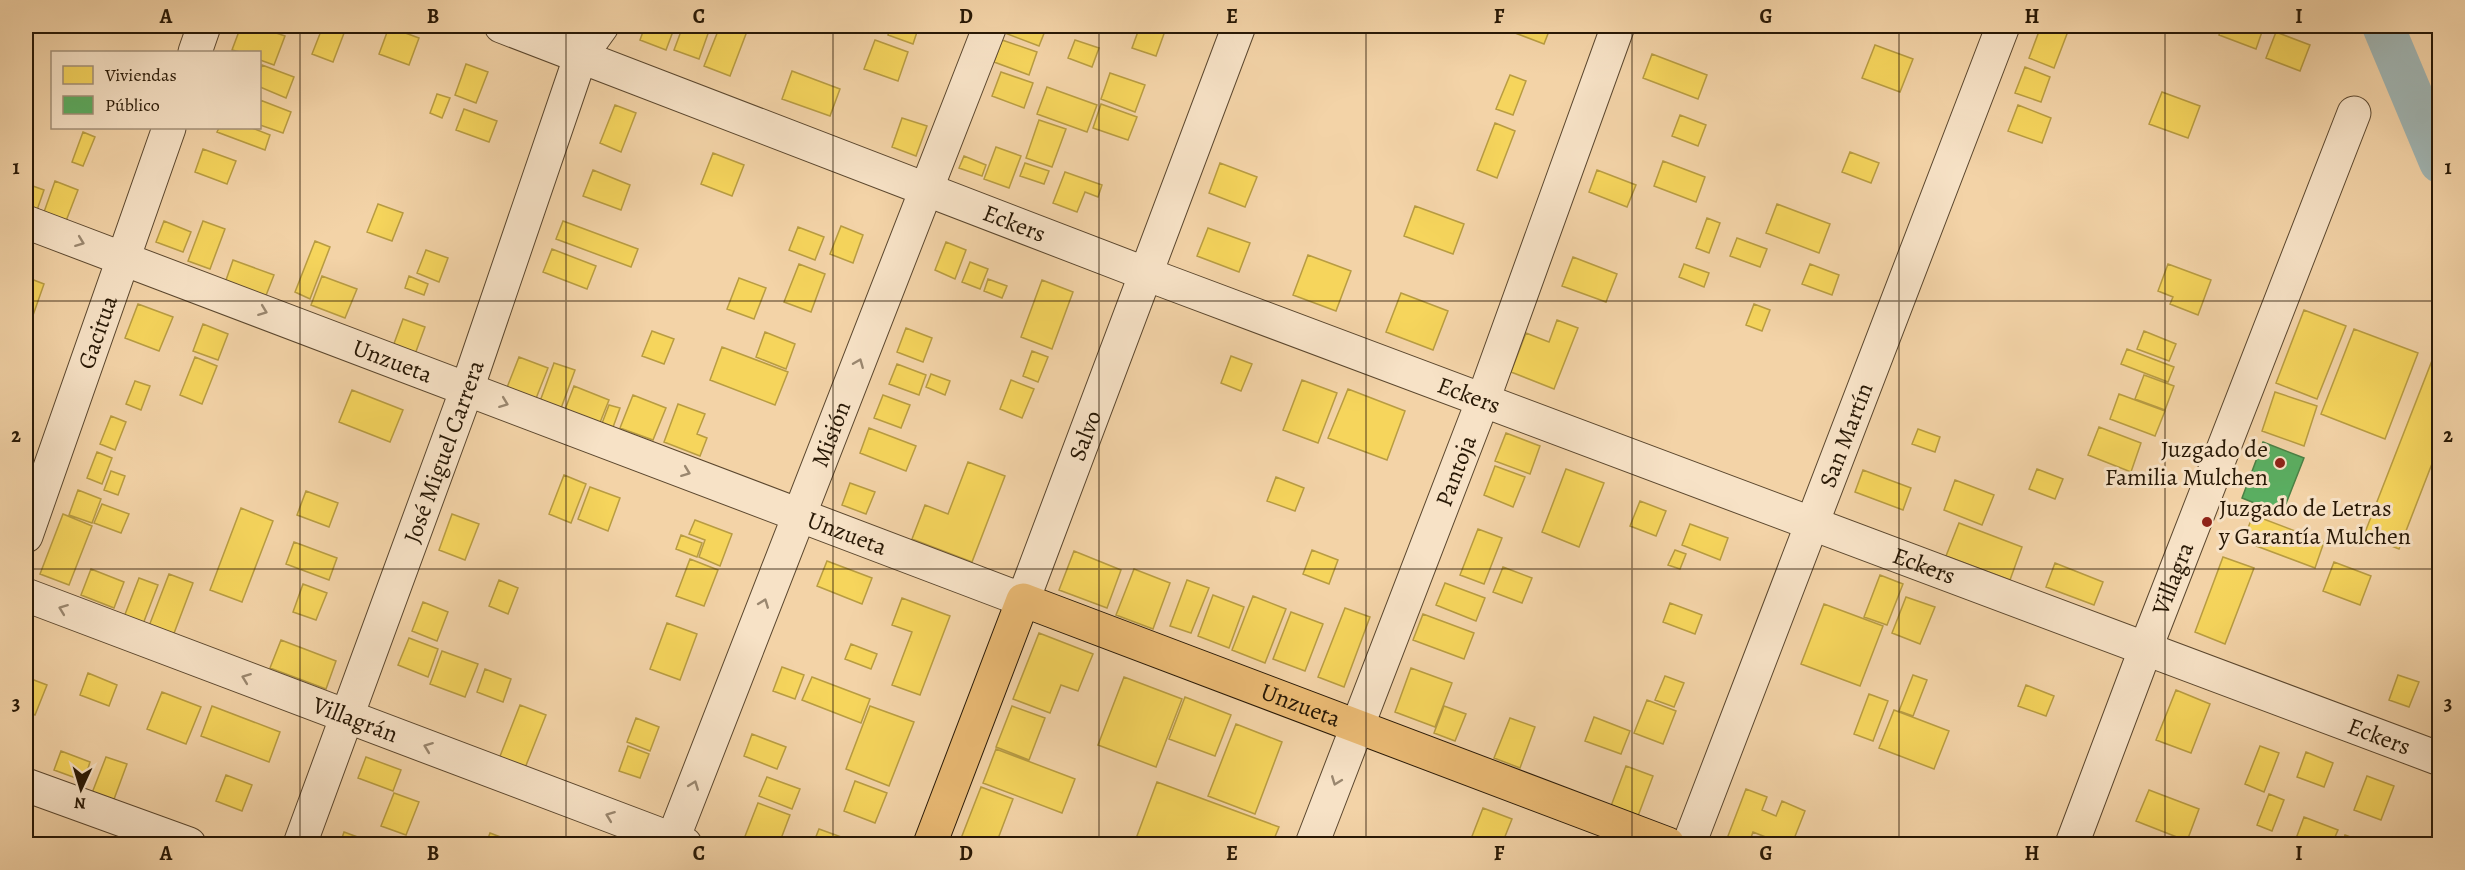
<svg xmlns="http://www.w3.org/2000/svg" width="2465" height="870" font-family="Alegreya,serif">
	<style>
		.homes { fill: #f6d55c; stroke: #b89c42; stroke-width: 1.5 }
		.public { fill: #5aae61; stroke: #4b8145; stroke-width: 1.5 }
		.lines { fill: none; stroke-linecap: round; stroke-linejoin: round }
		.river { stroke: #a0b5b3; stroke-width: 42 }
		.minor-casing { stroke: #5b472e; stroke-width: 35 }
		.major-casing { stroke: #281805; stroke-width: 35 }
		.minor { stroke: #f7e2c6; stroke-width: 33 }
		.major { stroke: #eaba74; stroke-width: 33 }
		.oneway { stroke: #9a876f }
		.grid { fill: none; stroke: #281805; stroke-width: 1.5; stroke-opacity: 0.55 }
		.poi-dot { fill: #8f2418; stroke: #f7e2c6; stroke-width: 2 }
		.labels { text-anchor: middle; stroke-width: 6; stroke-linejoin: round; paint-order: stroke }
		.street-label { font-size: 24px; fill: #281805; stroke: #f7e2c6 }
		.poi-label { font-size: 24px; fill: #281805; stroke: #f7e2c6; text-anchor: end }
		.neatline { fill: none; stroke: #281805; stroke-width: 2 }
		.grid-label { font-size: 20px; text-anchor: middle; font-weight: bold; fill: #281805 }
	</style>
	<rect width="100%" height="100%" fill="#f3d3a7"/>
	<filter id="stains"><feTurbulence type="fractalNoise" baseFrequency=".00333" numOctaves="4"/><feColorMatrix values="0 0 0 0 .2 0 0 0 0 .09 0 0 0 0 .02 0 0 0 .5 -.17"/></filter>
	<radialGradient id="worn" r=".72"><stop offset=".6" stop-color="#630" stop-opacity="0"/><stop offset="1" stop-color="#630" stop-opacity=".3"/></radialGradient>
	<path class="homes" d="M241,26h15l29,10 -11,29 -14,-5v-8h-20l-8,-2z
		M323,26l23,2 -13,34 -21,-8z
		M645,26h30l-9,24 -26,-10z
		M683,26h20l7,2 -11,31 -25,-9z
		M720,26h29l-19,50 -26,-10z
		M891,26h28l-6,18 -25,-9z
		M1007,26h40l-8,20 -34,-13z
		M1140,26h10l15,5 -9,25 -24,-8z
		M1503,26h48l-7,18 -42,-16z
		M2041,26h29l-16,42 -25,-10z
		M2222,26h42l-8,23 -37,-14z
		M389,27l30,11 -10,27 -30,-11z
		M2276,32l34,13 -10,26 -34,-13z
		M875,40l33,12 -10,29 -34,-12z
		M1002,40l35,12 -8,23 -35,-13z
		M1075,40l24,8 -7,19 -24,-9z
		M1875,45l38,14 -13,33 -38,-14z
		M1652,54l55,21 -9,24 -55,-21z
		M466,64l22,8 -12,31 -21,-8z
		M262,65l32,12 -8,21 -26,-11v-15z
		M2025,67l25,10 -9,25 -26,-9z
		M792,71l48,18 -10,27 -48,-17z
		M1001,72l32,11 -9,25 -32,-12z
		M1110,73l35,12 -10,27 -34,-13z
		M1510,75l16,6 -13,34 -17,-6z
		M1047,87l50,18 -10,27 -50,-18z
		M2162,92l38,14 -12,32 -39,-14z
		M437,94l13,4 -8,20 -12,-5z
		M260,100l31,12 -8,21 -23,-8z
		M1101,104l36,13 -9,23 -35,-12z
		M615,105l21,8 -15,39 -21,-9z
		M2018,105l33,13 -9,25 -34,-12z
		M464,109l33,12 -8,21 -33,-12z
		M1680,115l26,10 -8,21 -26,-10z
		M902,118l25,8 -11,30 -24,-9z
		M1039,120l27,9 -14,38 -26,-9z
		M1495,123l20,8 -18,47 -20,-8z
		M219,128h33l18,7 -5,15 -48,-18z
		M83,132l12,5 -12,29 -11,-4z
		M996,147l25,9 -12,32 -25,-9z
		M203,149l33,12 -9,23 -32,-12z
		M1850,152l29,11 -8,20 -29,-11z
		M713,153l31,12 -12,31 -31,-12z
		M964,156l22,9 -4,11 -23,-8z
		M1663,161l42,16 -9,25 -42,-16z
		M1025,163l24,8 -5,13 -24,-8z
		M1220,163l37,14 -12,30 -36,-14z
		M593,170l37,15 -9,25 -38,-14z
		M1597,170l39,15 -9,22 -38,-15z
		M1065,172l37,13 -4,12 -13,-5 -8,20 -24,-9z
		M55,181l23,9 -12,31 -22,-9z
		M30,185l14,5 -8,23 -10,-5v-11z
		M378,204l25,9 -11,28 -25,-9z
		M1777,204l53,20 -11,29 -53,-20z
		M1415,206l49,18 -11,30 -49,-18z
		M1707,218l13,5 -11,30 -13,-5z
		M164,221l27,11 -8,20 -27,-10z
		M203,221l22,8 -15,40 -22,-8z
		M563,221l75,28 -7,18 -75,-28z
		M841,226l22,9 -10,28 -23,-9z
		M798,227l26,10 -9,23 -26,-10z
		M1208,228l42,15 -11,29 -42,-16z
		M1737,238l30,11 -7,18 -30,-11z
		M315,241l15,6 -20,52 -15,-7z
		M946,242l20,8 -11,29 -20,-9z
		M552,249l44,17 -9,23 -44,-17z
		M426,250l22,8 -9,24 -22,-9z
		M1308,255l43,16 -15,40 -43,-16z
		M1573,257l44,17 -11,28 -44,-16z
		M233,260l41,15 -9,23 -40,-15z
		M970,262l18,7 -8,20 -18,-7z
		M799,264l26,10 -14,38 -27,-10z
		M1684,264l25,9 -5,14 -25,-10z
		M1810,264l29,11 -7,20 -30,-11z
		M2168,264l43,16 -13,35 -28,-11 3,-7 -15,-6z
		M322,276l35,13 -12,29 -34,-13z
		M409,276l19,8 -4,11 -19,-7z
		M26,277l18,7 -13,37 -5,-2z
		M739,278l27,10 -12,31 -27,-10z
		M988,279l19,7 -5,12 -18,-7z
		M1042,280l31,12 -21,57 -31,-12z
		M1401,293l47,18 -15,39 -47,-18z
		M138,304l35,13 -14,34 -34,-13z
		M1754,304l16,6 -8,21 -16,-6z
		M2304,310l42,16 -29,73 -41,-16z
		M403,319l22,8 -11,30 -22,-8z
		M1557,320l21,8 -24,61 -43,-17 15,-39 23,9z
		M203,324l25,10 -10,26 -25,-9z
		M906,328l26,10 -9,24 -26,-10z
		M2354,329l64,24 -33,86 -64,-25z
		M652,331l22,8 -10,25 -22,-8z
		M2144,331l32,13 -7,17 -32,-12z
		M765,332l30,12 -9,25 -30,-12z
		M722,347l66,25 -13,33 -65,-25z
		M2127,349l47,18 -6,15 -47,-18z
		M1032,351l16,6 -10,25 -15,-6z
		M1231,356l21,8 -11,27 -20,-8z
		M195,357l22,9 -15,38 -22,-9z
		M519,357l29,11 -13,33 -29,-11z
		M2433,358l7,2v83l-41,106 -35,-14z
		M554,363l21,7 -15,41 -21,-7z
		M897,364l29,11 -7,20 -30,-11z
		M931,374l19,7 -5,14 -19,-8z
		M2144,375l30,11 -9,24 -30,-11z
		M1011,380l23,9 -12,29 -22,-9z
		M1302,380l35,13 -19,50 -35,-13z
		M135,381l15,5 -9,24 -15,-6z
		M574,386l35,14 -10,25 -35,-13z
		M1348,389l57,22 -18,49 -59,-22z
		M352,390l51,20 -13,32 -51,-20z
		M2275,392l42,14 -13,40 -42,-15z
		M2119,394l46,17 -10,25 -45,-17z
		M633,395l33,13 -13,32 -33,-12z
		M883,395l27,10 -9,23 -27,-10z
		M678,404l27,10 -8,20 10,4 -7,18 -36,-14z
		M609,405l11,3 -8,22 -11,-4z
		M111,416l15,6 -11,28 -15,-6z
		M2099,427l42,16 -10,29 -43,-17z
		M869,428l47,18 -10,25 -46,-18z
		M1918,429l22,8 -5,15 -23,-8z
		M1506,433l34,13 -10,28 -35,-13z
		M97,452l15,6 -10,26 -15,-6z
		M968,462l37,14 -33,86 -60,-23 13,-34 23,9z
		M1495,466l30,11 -12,30 -29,-12z
		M1566,469l38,14 -25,64 -37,-15z
		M2037,469l26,10 -8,20 -26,-10z
		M1863,470l48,18 -8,22 -48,-18z
		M111,471l14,5 -7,19 -14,-5z
		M564,475l22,9 -15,39 -22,-9z
		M1276,477l28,11 -9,23 -28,-10z
		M1955,480l39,15 -12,30 -38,-15z
		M850,483l25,9 -9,22 -24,-9z
		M590,487l30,11 -12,33 -30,-12z
		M78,490l23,9 -9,24 -23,-8z
		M306,491l32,12 -9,24 -32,-12z
		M1640,501l26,10 -10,25 -26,-10z
		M102,504l27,10 -8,19 -27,-10z
		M241,508l32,13 -31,81 -32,-12z
		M63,514l29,12 -23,59 -29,-11z
		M452,514l27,10 -14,36 -26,-10z
		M2253,515l71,27 -9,26 -72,-27z
		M695,520l37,14 -12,32 -21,-9 6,-17 -16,-6z
		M1959,523l63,24 -12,33 -64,-24z
		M1690,524l38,14 -8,22 -38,-15z
		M1478,529l24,9 -18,46 -24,-9z
		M681,535l21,8 -5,14 -21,-8z
		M294,542l43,16 -8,22 -43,-16z
		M1312,550l26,10 -9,24 -26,-10z
		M1675,550l11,4 -6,15 -12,-4z
		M1074,551l47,19 -14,38 -48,-18z
		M2223,557l31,11 -29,76 -30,-12z
		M690,559l28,11 -14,36 -28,-10z
		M827,561l45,17 -10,26 -45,-18z
		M2334,562l37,14 -11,29 -37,-14z
		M2055,563l48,19 -9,23 -48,-18z
		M1503,567l29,11 -10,25 -29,-11z
		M91,569l33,13 -10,26 -33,-13z
		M1134,569l36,14 -17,46 -37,-14z
		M169,574l24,9 -20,53 -24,-10z
		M1880,575l23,9 -16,41 -23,-8z
		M139,578l19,7 -15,39 -19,-7z
		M499,580l19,8 -10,26 -19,-8z
		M1187,580l22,8 -18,45 -21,-7z
		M1445,583l40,15 -9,23 -40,-16z
		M303,584l24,9 -11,27 -23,-8z
		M1213,595l31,12 -15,41 -31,-12z
		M1253,596l33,13 -21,54 -33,-13z
		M1906,597l29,10 -15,37 -28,-11z
		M902,598l48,18 -30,79 -28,-10 20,-53 -20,-7z
		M423,602l25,10 -11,29 -25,-10z
		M1670,603l32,12 -7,19 -32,-12z
		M1824,604l59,22 -23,60 -59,-22z
		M1345,608l25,9 -26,70 -26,-10z
		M1291,612l32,12 -18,47 -32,-12z
		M1423,614l51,19 -10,26 -51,-19z
		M667,623l30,11 -17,46 -30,-11z
		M1039,633l54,21 -15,37 -17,-6 -11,28 -37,-14z
		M409,638l29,11 -10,28 -30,-12z
		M281,640l55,21 -10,28 -56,-21z
		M851,644l26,10 -6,15 -26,-10z
		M442,651l36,13 -13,33 -35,-13z
		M782,667l22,8 -9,24 -22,-8z
		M1411,668l41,15 -17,44 -40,-15z
		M485,669l26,10 -8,23 -26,-10z
		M88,673l29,12 -8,21 -29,-11z
		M1913,675l14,5 -14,36 -14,-5z
		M2398,675l21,7 -10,25 -20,-7z
		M1665,676l19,7 -10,24 -19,-7z
		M26,677l21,8 -12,30 -9,-4z
		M812,677l58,22 -9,24 -59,-23z
		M1124,677l58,22 -26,68 -58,-22z
		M2026,685l28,11 -8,20 -28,-10z
		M2176,690l34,14 -19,49 -35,-13z
		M162,692l39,15 -15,37 -39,-15z
		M1869,694l19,7 -15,40 -19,-7z
		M1185,697l46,18 -16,41 -46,-17z
		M1647,700l29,11 -13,33 -29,-11z
		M520,705l26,10 -23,58 -26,-9z
		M212,706l68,26 -11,30 -68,-26z
		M870,706l44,16 -25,64 -43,-17z
		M1012,706l33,12 -16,42 -33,-13z
		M1444,706l22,8 -11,27 -21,-8z
		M1894,710l55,21 -15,38 -55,-21z
		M26,715l7,3 -7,20z
		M1594,717l36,14 -9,23 -36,-13z
		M636,718l23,9 -9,24 -23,-9z
		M1510,718l25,9 -15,41 -26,-10z
		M1236,724l46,18 -27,72 -47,-18z
		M752,734l34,13 -9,22 -33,-13z
		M628,746l21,8 -9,24 -21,-7z
		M2260,746l19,7 -15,39 -19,-8z
		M996,749l79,30 -13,34 -79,-30z
		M61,751l29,11 -6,19 -30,-11z
		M2306,752l27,11 -9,24 -27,-10z
		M106,757l21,7 -14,38 -21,-9z
		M366,757l35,13 -8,21 -35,-13z
		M1626,766l27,10 -15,40 -27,-10z
		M226,775l26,10 -10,26 -26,-10z
		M2367,776l27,10 -13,34 -27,-10z
		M767,777l33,12 -8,20 -33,-13z
		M855,781l32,12 -12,30 -31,-12z
		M1157,782l122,45 -7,17h-138z
		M981,787l32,12 -17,45h-27l-9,-3z
		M1746,789l21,8 -5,13 14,6 6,-15 23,10 -13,33h-27l3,-6 -15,-6 -4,11 -21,-7z
		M2149,790l50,19 -12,32 -51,-20z
		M394,793l25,9 -13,33 -25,-9z
		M2269,794l15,6 -12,31 -15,-6z
		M758,803l32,12 -11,29h-37z
		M1483,808l29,11 -10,25h-33z
		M2304,817l34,13 -6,14h-38z
		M819,829l39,14 -1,1h-44z
		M344,832l19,7 -2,5h-21z
		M490,833l29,11h-33z
		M2345,835l24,9h-27z
		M40,839l13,5h-15z
		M62,840l13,4h-15z"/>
	<path class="public" d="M2263,442l41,16 -22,56 -40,-16z"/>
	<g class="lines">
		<path class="river" d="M2383,26l57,136"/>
		<defs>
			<g id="minor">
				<path id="s1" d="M501,26l661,254 1278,479"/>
				<path d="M579,26l2,29 21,-29"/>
				<path d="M195,52l9,-26"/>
				<path id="s2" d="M26,222l997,378 216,-574"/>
				<path id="s3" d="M26,536l143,-408"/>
				<path id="s4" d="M26,595l659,249"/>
				<path d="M26,785l163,59"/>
				<path id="s5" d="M300,844l167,-455 114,-334"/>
				<path id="s6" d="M671,844l319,-818"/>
				<path id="s7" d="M1312,844l171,-444 135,-374"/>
				<path id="s8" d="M1689,844l314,-818"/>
				<path id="s9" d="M2072,844l78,-207 204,-524"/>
			</g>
			<g id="major">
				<path id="s10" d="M930,844l93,-244 645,244"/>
			</g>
		</defs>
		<use href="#minor" class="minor-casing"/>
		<use href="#major" class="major-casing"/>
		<use href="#minor" class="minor"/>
		<use href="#major" class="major"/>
	</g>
	<defs><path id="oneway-chevron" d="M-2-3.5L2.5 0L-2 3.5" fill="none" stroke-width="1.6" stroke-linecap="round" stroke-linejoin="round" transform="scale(1.5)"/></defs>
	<g class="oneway">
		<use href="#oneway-chevron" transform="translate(80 242) rotate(21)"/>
		<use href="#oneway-chevron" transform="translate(263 311) rotate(21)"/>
		<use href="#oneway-chevron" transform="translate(859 363) rotate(-68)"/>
		<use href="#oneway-chevron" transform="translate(504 403) rotate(21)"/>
		<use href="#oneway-chevron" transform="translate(686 472) rotate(21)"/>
		<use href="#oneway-chevron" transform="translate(764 603) rotate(-69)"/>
		<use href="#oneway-chevron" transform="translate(63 609) rotate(-159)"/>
		<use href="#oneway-chevron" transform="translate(246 678) rotate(-159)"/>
		<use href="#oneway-chevron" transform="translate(428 747) rotate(-159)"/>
		<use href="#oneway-chevron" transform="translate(1336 781) rotate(111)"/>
		<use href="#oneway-chevron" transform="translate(694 785) rotate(-69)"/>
		<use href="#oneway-chevron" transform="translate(610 816) rotate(-159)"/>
	</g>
	<path class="grid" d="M300,26v818M566,26v818M833,26v818M1099,26v818M1366,26v818M1632,26v818M1899,26v818M2165,26v818M26,301h2414M26,569h2414"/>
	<g class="poi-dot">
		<circle cx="2280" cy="463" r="6"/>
		<circle cx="2207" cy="522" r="6"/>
	</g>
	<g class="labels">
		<g class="street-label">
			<text dy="8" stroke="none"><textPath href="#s1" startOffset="550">Eckers</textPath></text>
			<text dy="8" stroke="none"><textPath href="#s3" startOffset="216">Gacitua</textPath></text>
			<text dy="8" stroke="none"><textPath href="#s2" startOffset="392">Unzueta</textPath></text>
			<text dy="8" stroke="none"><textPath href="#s1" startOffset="1036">Eckers</textPath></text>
			<text dy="8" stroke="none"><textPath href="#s6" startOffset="440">Misión</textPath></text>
			<text dy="8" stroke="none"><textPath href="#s2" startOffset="1242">Salvo</textPath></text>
			<text dy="8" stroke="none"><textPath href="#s8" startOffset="438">San Martín</textPath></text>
			<text dy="8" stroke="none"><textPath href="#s5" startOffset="418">José Miguel Carrera</textPath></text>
			<text dy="8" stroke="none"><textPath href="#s7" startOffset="400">Pantoja</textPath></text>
			<text dy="8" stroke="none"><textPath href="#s2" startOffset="878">Unzueta</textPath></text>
			<text dy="8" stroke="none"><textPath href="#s1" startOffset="1522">Eckers</textPath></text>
			<text dy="8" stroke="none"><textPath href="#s9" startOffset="284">Villagra</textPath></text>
			<text dy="8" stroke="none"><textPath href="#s10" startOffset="558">Unzueta</textPath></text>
			<text dy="8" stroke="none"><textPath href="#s4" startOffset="352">Villagrán</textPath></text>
			<text dy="8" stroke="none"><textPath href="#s1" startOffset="2008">Eckers</textPath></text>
		</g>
		<g class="poi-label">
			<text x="2268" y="457">Juzgado de<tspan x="2268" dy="28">Familia Mulchen</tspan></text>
			<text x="2219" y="516" text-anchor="start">Juzgado de Letras<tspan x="2219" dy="28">y Garantía Mulchen</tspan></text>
		</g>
	</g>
	<rect width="2465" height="870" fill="none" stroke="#f3d3a7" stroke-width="66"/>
	<rect x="51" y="51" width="210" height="78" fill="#f7e2c6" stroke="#a49179" stroke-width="1.5"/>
	<rect x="63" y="66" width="30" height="18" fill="#f6d55c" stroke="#a49179" stroke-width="1.5"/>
	<text x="105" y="81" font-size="18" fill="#281805">Viviendas</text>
	<rect x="63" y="96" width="30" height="18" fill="#5aae61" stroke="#a49179" stroke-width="1.5"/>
	<text x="105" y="111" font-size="18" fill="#281805">Público</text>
	<g transform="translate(81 789) rotate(184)" stroke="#f7e2c6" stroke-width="4.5" paint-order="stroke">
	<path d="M0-4.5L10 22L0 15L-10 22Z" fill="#281805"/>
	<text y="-9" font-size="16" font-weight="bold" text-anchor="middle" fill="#281805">N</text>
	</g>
	<rect x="33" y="33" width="2399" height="804" class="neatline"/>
	<g class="grid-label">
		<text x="166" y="23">A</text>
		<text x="433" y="23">B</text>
		<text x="699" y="23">C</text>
		<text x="966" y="23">D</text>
		<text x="1232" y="23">E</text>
		<text x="1499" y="23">F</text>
		<text x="1766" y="23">G</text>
		<text x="2032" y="23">H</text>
		<text x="2299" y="23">I</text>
		<text x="16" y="174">1</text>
		<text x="2448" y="174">1</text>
		<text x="16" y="442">2</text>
		<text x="2448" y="442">2</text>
		<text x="16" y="710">3</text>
		<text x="2448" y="710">3</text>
		<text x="166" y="860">A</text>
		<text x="433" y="860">B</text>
		<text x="699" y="860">C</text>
		<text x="966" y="860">D</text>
		<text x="1232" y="860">E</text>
		<text x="1499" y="860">F</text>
		<text x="1766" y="860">G</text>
		<text x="2032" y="860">H</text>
		<text x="2299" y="860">I</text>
	</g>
	<rect width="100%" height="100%" filter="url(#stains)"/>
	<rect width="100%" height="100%" fill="url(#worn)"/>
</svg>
